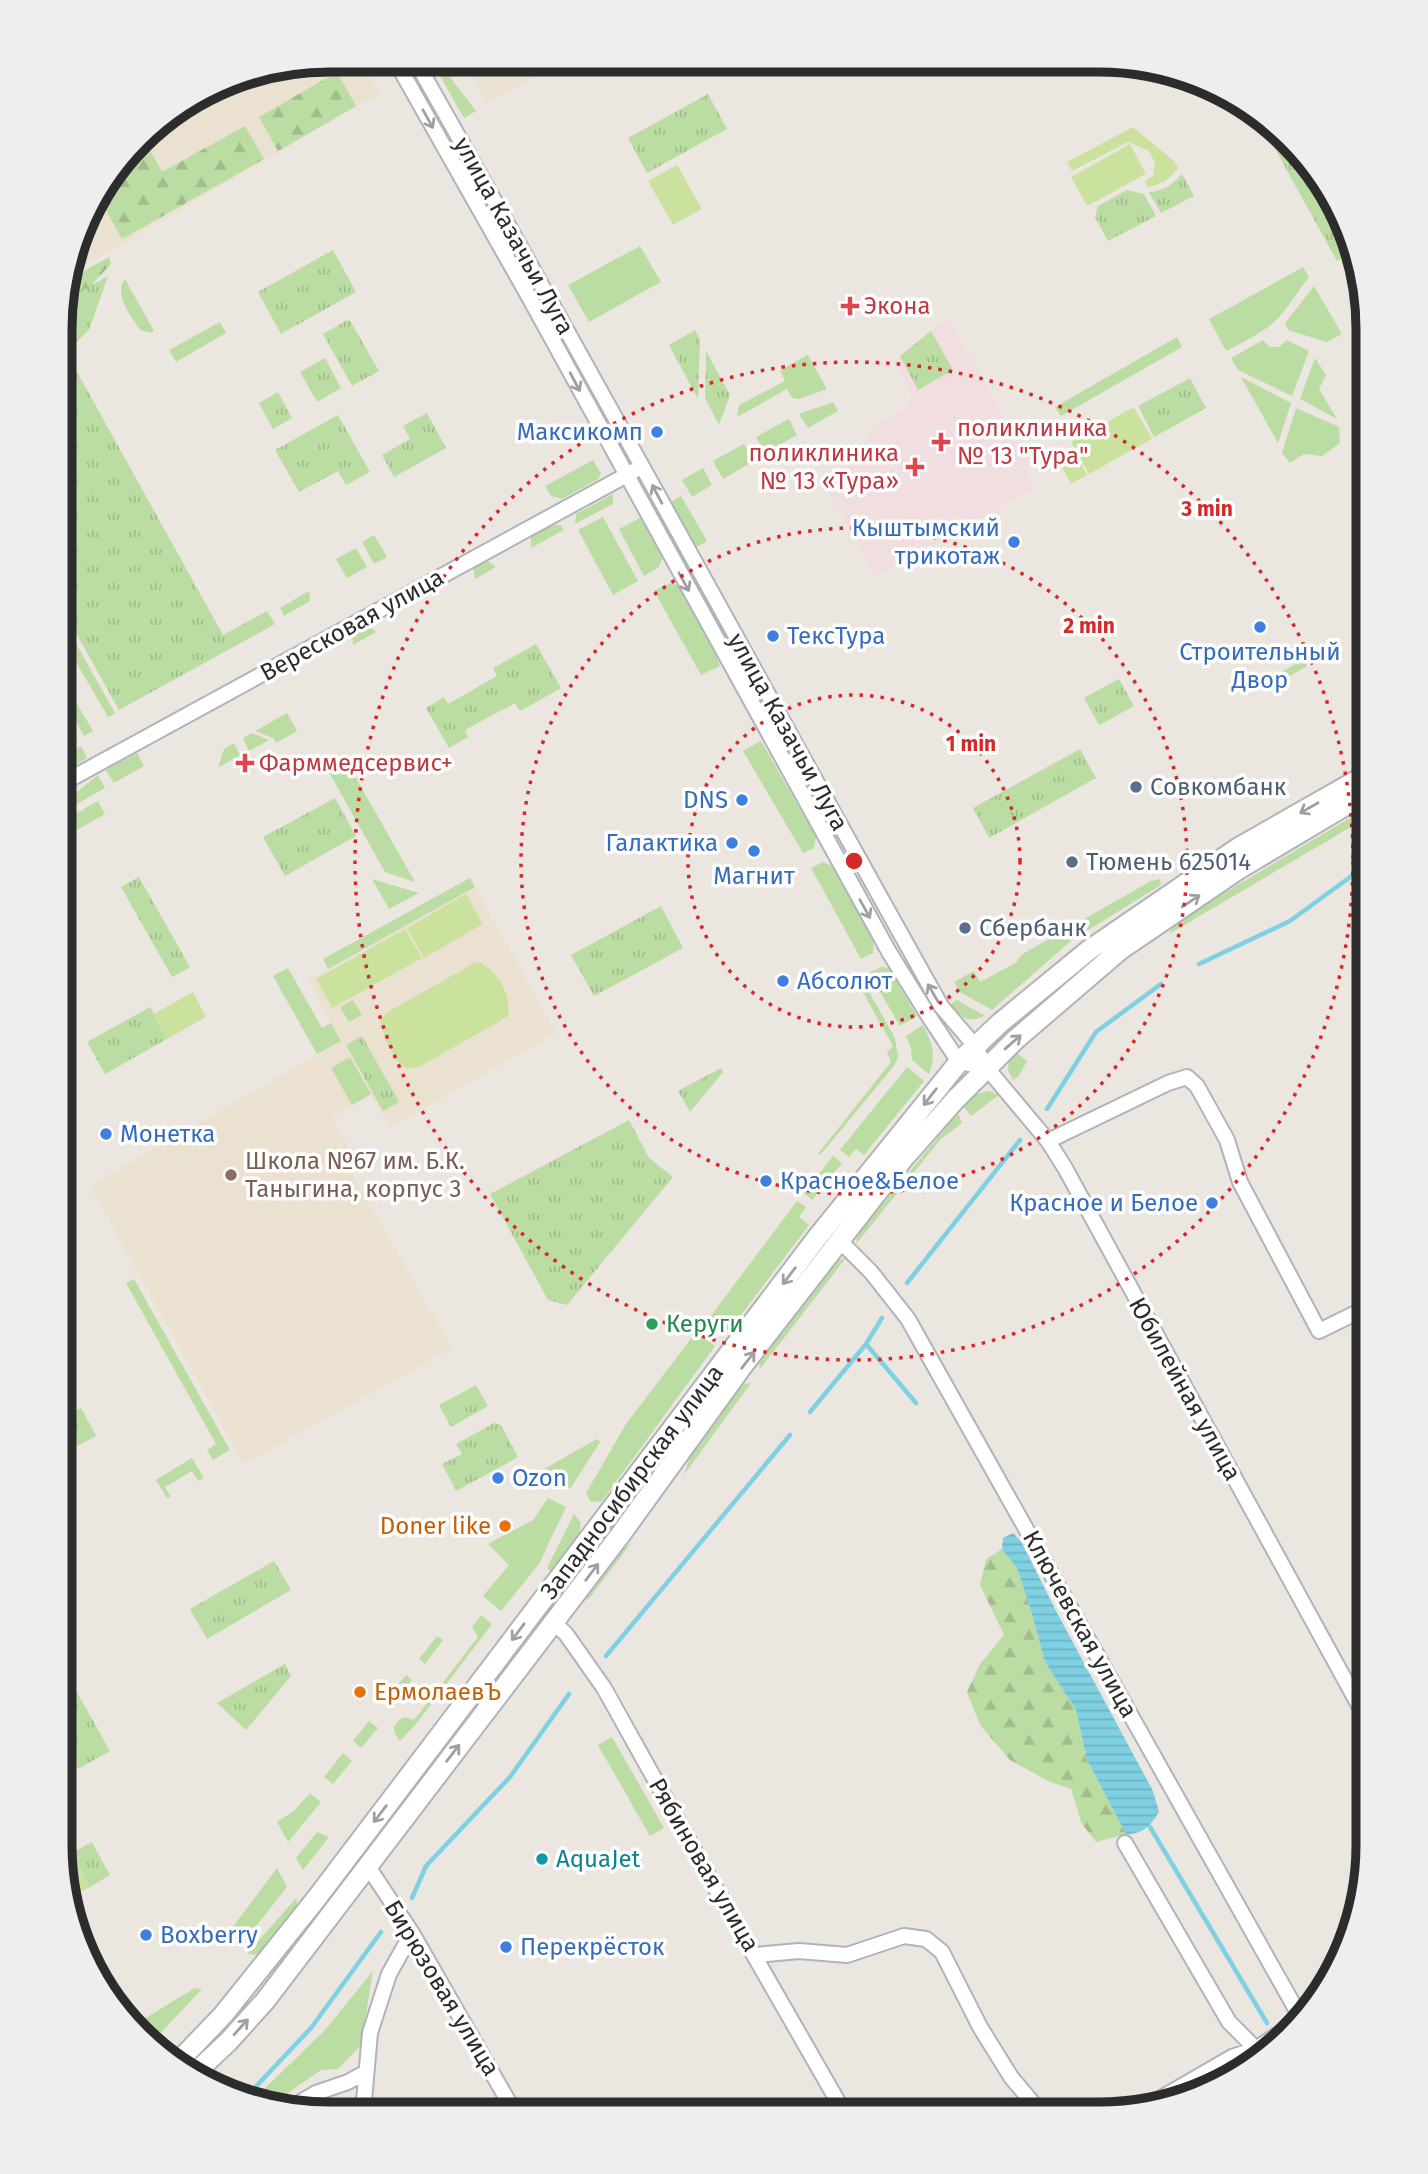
<svg xmlns="http://www.w3.org/2000/svg" width="1428" height="2174" font-family="'Fira Sans',sans-serif">
	<style>
		.education { fill: #ebe1d1 }
		.medical { fill: #f1dee1 }
		.grass { fill: #bbdca2 }
		.forest { fill: url(#forest-firs) }
		.park { fill: url(#park-tufts) }
		.pitch { fill: #cbe29f }
		.water { fill: url(#water-rules) }
		.lines { fill: none; stroke-linecap: round; stroke-linejoin: round }
		.stream { stroke: #7fd0e2; stroke-width: 4.5 }
		.street-casing { stroke: #b0b3bb; stroke-width: 18 }
		.secondary-casing { stroke: #b0b3bb; stroke-width: 23 }
		.street { stroke: #fff; stroke-width: 14 }
		.secondary { stroke: #fff; stroke-width: 19 }
		.oneway { stroke: #a0a0a0 }
		.ring { fill: none; stroke: #d62828; stroke-width: 3.5; stroke-dasharray: 3.5 7 }
		.health-dot { fill: #e0444e; stroke: #fff; stroke-width: 2.5 }
		.shop-dot { fill: #3f7fe0; stroke: #fff; stroke-width: 2.5 }
		.service-dot { fill: #5c6f8a; stroke: #fff; stroke-width: 2.5 }
		.education-dot { fill: #8d6e63; stroke: #fff; stroke-width: 2.5 }
		.leisure-dot { fill: #2e9e5b; stroke: #fff; stroke-width: 2.5 }
		.food-dot { fill: #e8710a; stroke: #fff; stroke-width: 2.5 }
		.culture-dot { fill: #0f9aa8; stroke: #fff; stroke-width: 2.5 }
		.labels { text-anchor: middle; stroke-width: 7; stroke-linejoin: round; paint-order: stroke }
		.street-label { font-size: 24px; fill: #2c2c2c; stroke: #fff }
		.health-label { font-size: 24px; fill: #be3a42; stroke: #fff; text-anchor: start }
		.shop-label { font-size: 24px; fill: #366cbe; stroke: #fff; text-anchor: start }
		.service-label { font-size: 24px; fill: #4e5e75; stroke: #fff; text-anchor: start }
		.education-label { font-size: 24px; fill: #785e54; stroke: #fff; text-anchor: start }
		.leisure-label { font-size: 24px; fill: #27864d; stroke: #fff; text-anchor: start }
		.food-label { font-size: 24px; fill: #c56008; stroke: #fff; text-anchor: end }
		.culture-label { font-size: 24px; fill: #0d838f; stroke: #fff; text-anchor: start }
		.rim { fill: none; stroke: #2c2c2c; stroke-width: 9 }
		.centre { fill: #d62828; stroke: #fff; stroke-width: 3.5 }
		.ring-label { font-size: 21px; text-anchor: middle; font-weight: bold; fill: #d62828; stroke: #fff; stroke-width: 7; stroke-linejoin: round; paint-order: stroke }
	</style>
	<defs>
		<pattern id="forest-firs" width="22" height="20" patternUnits="userSpaceOnUse" patternTransform="scale(1.75)"><rect width="22" height="20" fill="#bbdca2"/><path d="M5 1l3.5 6h-7zM16 11l3.5 6h-7z" fill="#a1bd8c"/></pattern>
		<pattern id="park-tufts" width="24" height="20" patternUnits="userSpaceOnUse" patternTransform="scale(1.75)"><rect width="24" height="20" fill="#bbdca2"/><path d="M3 7l-1-3M5 7V3M7 7l1-3M15 17l-1-3M17 17v-4M19 17l1-3" fill="none" stroke="#a1bd8c"/></pattern>
		<pattern id="water-rules" width="6" height="5" patternUnits="userSpaceOnUse" patternTransform="scale(1.75)"><rect width="6" height="5" fill="#7fd0e2"/><path d="M0 2.5h6" fill="none" stroke="#6eb3c2"/></pattern>
	</defs>
	<rect width="100%" height="100%" fill="#ece6e0"/>
	<path class="education" d="M329,60h31l20,33 -312,182 19,-66 64,-82 75,-47z
		M463,60h102l-78,43z
		M475,887l81,146 -166,95 -19,-33 -39,22 21,38 -6,10 105,183 -208,116 -154,-278 251,-145 -33,-61z"/>
	<path class="medical" d="M949,319l81,145 -5,4 10,20 -159,88 -54,-97 32,-18 22,-37 32,-17 4,-11 -18,-33 41,-36z"/>
	<path class="grass" d="M403,60h5l55,97 -4,2z
		M431,60h6l39,51 -12,7z
		M470,169l146,264 -4,3 -146,-265z
		M640,246l21,36 -72,40 -21,-37z
		M1303,267l6,10c-11,14 -22,33 -35,45 -14,12 -31,20 -48,29l-17,-32z
		M125,279l29,52 -4,2 -10,-3c-9,-15 -27,-35 -15,-51z
		M1314,286l28,48 -15,8 -39,-12 -3,-7z
		M220,322l6,11 -50,29 -7,-12z
		M1177,337l5,10 -121,69 -6,-9z
		M1263,340l6,7h10l8,-7 22,11 -17,45 -54,-26 -7,-12z
		M808,355l19,34 -28,10 -7,-1 -5,-9 -50,28 2,-12 46,-24 -5,-11z
		M1315,358l11,17 -7,14 18,30 -37,-20z
		M1241,377l50,26 -13,40z
		M833,402l5,9 -30,17 -9,-14z
		M1296,408l43,19 1,16 -18,13 -18,-2 -14,9 -8,-10z
		M789,419l8,16 -32,18 -9,-16z
		M744,444l10,17 -31,18 -10,-18z
		M593,460l8,14 -3,5 -36,20 -11,-3 -6,-10z
		M703,468l9,17 -20,12 -10,-17z
		M613,494v10l-38,20 1,-10z
		M681,496l26,45 -9,5 -10,-3 -21,-39z
		M659,509l276,496 -3,2 -278,-495z
		M603,517l35,64 -25,14 -35,-65z
		M642,517l22,38 -6,13 -14,8 -25,-47z
		M552,525h8l4,5 -33,18v-12z
		M374,535l13,22 -13,7 -12,-22z
		M356,548l11,19 -20,11 -11,-19z
		M485,559l11,8 -21,12 -2,-14z
		M670,583l11,3 24,42 15,38 -19,9 -47,-84z
		M309,591l1,10 -26,15 -4,-8z
		M61,617l54,96 -7,4 -47,-81z
		M367,624l9,8 -23,13 -1,-12z
		M1308,657l-2,10 -42,23 -4,-6z
		M61,682l5,3 27,46 -9,5 -23,-42z
		M287,713l10,18 -21,12 -3,-5 -18,-7z
		M71,729l7,12 -17,9v-16z
		M252,733l17,7 -20,11 -6,-13z
		M761,741l55,96 -2,11 -11,5 -60,-102z
		M234,743l6,12 -22,13 6,-19z
		M81,746l6,12 -26,15v-16z
		M137,753l7,13 -30,17 -8,-13z
		M343,755l72,127 -30,-10 -60,-107z
		M98,775l7,13 -35,20 -3,-8z
		M98,801l7,13 -44,25v-17z
		M1368,807v10l-199,117 7,-12z
		M823,862l10,5 41,74 -1,12 -12,6 -50,-91z
		M470,878l5,9 -147,82 -5,-10z
		M372,879l47,14 -30,16z
		M1160,879l1,6 -89,55 -80,70 -32,-18 -6,-10 20,-11 6,11 37,-20 4,-7 130,-74z
		M881,967l8,1 28,48 -17,10 -31,-53z
		M288,968l34,60 9,-5 10,18 -24,13 -44,-78z
		M860,976l35,62 3,19 -4,9 -73,88 -4,1 74,-93 -4,-10 6,-6 -34,-61 -5,-1 -2,-4z
		M957,1000l28,16c-18,7 -23,3 -35,-11z
		M923,1025c9,18 14,29 6,49l-17,-14 -1,-12 -5,-12z
		M1016,1052l11,9 -8,15 -6,4 -5,-10 1,-11z
		M350,1057l21,37 -19,11 -21,-37z
		M907,1067l17,14 -60,74 -8,-6 -7,8 -9,-7z
		M989,1091l10,4 -28,21 -8,-10c7,-10 15,-13 26,-15z
		M958,1113l4,10 -21,16 -85,105 1,-9z
		M833,1156l9,7 -30,37 -8,-7z
		M797,1201l9,6 -7,10 10,8 -80,106 -19,-14z
		M846,1258l-86,111 -1,-6 78,-102z
		M134,1279l96,171 -17,10 -6,-10 9,-6 -90,-161z
		M696,1332l19,14 -113,155 -11,1 -5,-9 40,-69z
		M751,1383l-67,92 8,-24 51,-67z
		M597,1439l3,3 -30,47 -26,-20z
		M192,1458l12,20 -6,3 -6,-10 -27,16 6,10 -4,1 -11,-18z
		M548,1498l18,9 -27,57 -38,47 -18,-15 26,-31 -21,-21 45,-24z
		M574,1514l7,9 -2,12 -28,36 -4,-3z
		M632,1542l-44,58 -4,-3 29,-39z
		M481,1615l11,9 -76,100 -16,17 -5,-7 -1,-7 6,-8 5,-2 9,3 64,-83 -6,-10z
		M437,1636l6,4 -18,24 -6,-5z
		M406,1675l6,5 -20,24 -6,-5z
		M369,1721l9,7 -17,20 -8,-7z
		M612,1737l52,91 -14,8 -52,-91z
		M343,1753l9,8 -19,23 -9,-7z
		M310,1793l11,9 -33,40 -11,-20 17,-11z
		M317,1832l12,5 -26,33 -7,-12z
		M277,1868l10,19 -45,57 -10,-16z
		M296,1898l2,10 -35,47 -16,-1z
		M373,1971l-12,74 -23,24 -17,1 -52,36 -17,-5 73,-71z
		M195,1988l7,1 -49,52 -16,-18z"/>
	<path class="forest" d="M337,72l19,34 -78,45 -19,-34z
		M245,126l19,33 -142,80 -24,-43 45,-59 19,35z
		M109,257l2,7 -17,18 -5,15 -27,8v-11l4,-13z
		M1002,1549l15,19 15,46 13,48 31,48 11,50 39,74 -30,8 -14,-18 -11,-35 -23,-8 -38,-21 -30,-35 -13,-33 13,-28 24,-29 -24,-50 6,-26z"/>
	<path class="park" d="M708,94l19,35 -80,44 -19,-35z
		M1253,109l10,6 50,49 35,61 5,27 -16,9z
		M1182,174l12,22 -33,17 -12,-21c15,-1 23,-7 33,-18z
		M1127,190l17,4 12,22 -48,25 -13,-24 3,-11z
		M333,250l23,42 -75,42 -23,-42z
		M108,276l-19,54 -23,22 157,283 44,-24 8,13 -156,86 -58,-104 1,-304z
		M349,319l30,52 -27,15 -29,-52z
		M695,330l5,9 -2,60 -29,-54z
		M931,331l22,39 -35,20 -18,-34z
		M706,351l24,44 -11,30 -14,-27z
		M325,358l16,30 -24,14 -17,-30z
		M1190,378l16,30 -52,29 -16,-31z
		M278,392l14,26 -19,11 -14,-26z
		M427,413l19,35 -52,29 -12,-22 28,-16 -7,-13z
		M338,415l32,57 -24,13 -8,-14 -39,21 -24,-42z
		M536,644l25,44 -41,23 -5,-8 -50,27 3,7 -19,11 -23,-40 18,-11 4,7 49,-28 -4,-8z
		M1119,679l15,27 -35,19 -15,-27z
		M1080,749l16,29 -107,60 -16,-30z
		M335,798l21,38 -71,40 -22,-39z
		M139,877l51,90 -18,10 -51,-90z
		M661,906l22,42 -89,48 -23,-41z
		M353,1000l9,15 -13,7 -9,-15z
		M150,1007l17,32 -62,35 -18,-32z
		M362,1036l37,66 -16,9 -37,-66z
		M721,1068l2,4 -33,40 -12,-21z
		M629,1120l20,38 24,19 -106,128 -19,-5 -58,-106z
		M476,1385l12,21 -37,21 -12,-22z
		M81,1408l15,28 -36,19v-36z
		M494,1423l7,2 17,32 -62,34 -14,-27 20,-10 -6,-10z
		M274,1561l17,29 -84,49 -17,-30z
		M60,1662l50,89 -32,18 -18,-33z
		M285,1664l6,12 -45,54 -29,-27z
		M92,1842l18,33 -20,12 -18,-34z"/>
	<path class="pitch" d="M1133,127l41,34 4,7c-9,12 -16,16 -30,19l-3,-6 8,-5 2,-13 -6,-12 -21,-9 -56,29 -5,-9z
		M1130,144l16,30 -59,32 -16,-29z
		M677,165l25,44 -29,16 -25,-44z
		M1134,407l18,32 -63,35 -18,-32z
		M1074,451l13,24 -16,9 -13,-24z
		M466,894l17,30 -59,34 -17,-30z
		M405,929l17,29 -90,50 -16,-29z
		M476,962c20,3 38,37 31,55l-88,50c-2,0 -10,2 -12,1 -12,-2 -26,-36 -27,-48l8,-8z
		M193,992l13,25 -39,22 -13,-25z
		M72,1853l18,34 -20,11 -8,-39z"/>
	<path class="water" d="M1013,1533l8,8 35,70 97,180 6,21c-9,14 -15,22 -33,22l-39,-74 -11,-50 -31,-48 -13,-48 -15,-46 -15,-19 1,-11z"/>
	<g class="lines">
		<path class="stream" d="M1199,964l91,-43 78,-57
			M1047,1109l49,-77 65,-48
			M907,1283l113,-143
			M866,1344l50,59
			M810,1412l56,-68 16,-26
			M606,1656l184,-221
			M1150,1827l117,196
			M412,1898l14,-32 84,-89 59,-83
			M246,2097l65,-69 70,-96"/>
		<defs>
			<path id="street" d="M395,60l134,237 360,655 39,63 31,47 27,5
				M415,60c175,308 343,619 516,928l10,18 34,40 11,21 62,74 17,27 303,554
				M61,784l573,-313
				M1048,1141l120,-58 19,-6 10,9 30,54 13,42 79,149 49,-24
				M840,1241l31,31 37,47 394,701
				M553,1622l13,12 38,54 104,187 137,239
				M1125,1843l104,179 27,27 3,12
				M367,1865l45,68 103,180
				M755,1955l44,-4 48,4 57,-19 22,3 16,13 38,75 31,50 31,37
				M1149,2105l83,-48 24,-8 51,-34
				M287,2110l29,-17 32,-11 18,-10
				M363,2112l7,-79 19,-59 23,-41"/>
			<path id="secondary" d="M175,2065l48,-50 93,-116 500,-660 143,-177 41,-39 89,-73 149,-102 130,-74
				M193,2075l35,-33 37,-41 356,-467 123,-170 159,-205 52,-59 60,-60 105,-90 119,-81 129,-77"/>
		</defs>
		<use href="#street" class="street-casing"/>
		<use href="#secondary" class="secondary-casing"/>
		<use href="#street" class="street"/>
		<use href="#secondary" class="secondary"/>
	</g>
	<defs><path id="oneway-shaft" d="M-6 0H5M1.5-3L5.5 0L1.5 3" fill="none" stroke-width="1.6" stroke-linecap="round" stroke-linejoin="round" transform="scale(1.75)"/></defs>
	<g class="oneway">
		<use href="#oneway-shaft" transform="translate(428 119) rotate(61)"/>
		<use href="#oneway-shaft" transform="translate(575 382) rotate(62)"/>
		<use href="#oneway-shaft" transform="translate(657 494) rotate(-118)"/>
		<use href="#oneway-shaft" transform="translate(684 582) rotate(61)"/>
		<use href="#oneway-shaft" transform="translate(1309 808) rotate(150)"/>
		<use href="#oneway-shaft" transform="translate(1191 901) rotate(-34)"/>
		<use href="#oneway-shaft" transform="translate(865 909) rotate(61)"/>
		<use href="#oneway-shaft" transform="translate(933 993) rotate(-120)"/>
		<use href="#oneway-shaft" transform="translate(1013 1042) rotate(-41)"/>
		<use href="#oneway-shaft" transform="translate(930 1097) rotate(128)"/>
		<use href="#oneway-shaft" transform="translate(789 1276) rotate(127)"/>
		<use href="#oneway-shaft" transform="translate(748 1360) rotate(-52)"/>
		<use href="#oneway-shaft" transform="translate(592 1572) rotate(-53)"/>
		<use href="#oneway-shaft" transform="translate(518 1632) rotate(127)"/>
		<use href="#oneway-shaft" transform="translate(453 1753) rotate(-52)"/>
		<use href="#oneway-shaft" transform="translate(380 1814) rotate(127)"/>
		<use href="#oneway-shaft" transform="translate(241 2027) rotate(-48)"/>
	</g>
	<g class="ring">
		<circle cx="854" cy="861" r="166"/>
		<circle cx="854" cy="861" r="333"/>
		<circle cx="854" cy="861" r="499"/>
	</g>
	<g class="health-dot">
		<path d="M846.5 295.5h7v7h7v7h-7v7h-7v-7h-7v-7h7z"/>
		<path d="M937.5 431.5h7v7h7v7h-7v7h-7v-7h-7v-7h7z"/>
		<path d="M911.5 456.5h7v7h7v7h-7v7h-7v-7h-7v-7h7z"/>
		<path d="M241.5 752.5h7v7h7v7h-7v7h-7v-7h-7v-7h7z"/>
	</g>
	<g class="shop-dot">
		<circle cx="657" cy="432" r="7"/>
		<circle cx="1014" cy="542" r="7"/>
		<circle cx="1260" cy="627" r="7"/>
		<circle cx="773" cy="636" r="7"/>
		<circle cx="742" cy="800" r="7"/>
		<circle cx="732" cy="843" r="7"/>
		<circle cx="754" cy="851" r="7"/>
		<circle cx="783" cy="981" r="7"/>
		<circle cx="106" cy="1134" r="7"/>
		<circle cx="766" cy="1181" r="7"/>
		<circle cx="1212" cy="1203" r="7"/>
		<circle cx="498" cy="1478" r="7"/>
		<circle cx="146" cy="1935" r="7"/>
		<circle cx="506" cy="1947" r="7"/>
	</g>
	<g class="service-dot">
		<circle cx="1136" cy="787" r="7"/>
		<circle cx="1072" cy="862" r="7"/>
		<circle cx="965" cy="928" r="7"/>
	</g>
	<circle class="education-dot" cx="231" cy="1175" r="7"/>
	<circle class="leisure-dot" cx="652" cy="1324" r="7"/>
	<g class="food-dot">
		<circle cx="505" cy="1526" r="7"/>
		<circle cx="360" cy="1692" r="7"/>
	</g>
	<circle class="culture-dot" cx="542" cy="1859" r="7"/>
	<g class="labels">
		<g class="street-label">
			<text transform="translate(514 236) rotate(61)" y="8">улица Казачьи Луга</text>
			<text transform="translate(352 625) rotate(-29)" y="8">Вересковая улица</text>
			<text transform="translate(788 732) rotate(61)" y="8">улица Казачьи Луга</text>
			<text transform="translate(1185 1389) rotate(61)" y="8">Юбилейная улица</text>
			<text transform="translate(632 1482) rotate(-53)" y="8">Западносибирская улица</text>
			<text transform="translate(1080 1624) rotate(61)" y="8">Ключевская улица</text>
			<text transform="translate(704 1865) rotate(60)" y="8">Рябиновая улица</text>
			<text transform="translate(442 1988) rotate(59)" y="8">Бирюзовая улица</text>
		</g>
		<g class="health-label">
			<text x="864" y="314">Экона</text>
			<text x="957" y="436">поликлиника<tspan x="957" dy="28">№ 13 "Тура"</tspan></text>
			<text x="899" y="461" text-anchor="end">поликлиника<tspan x="899" dy="28">№ 13 «Тура»</tspan></text>
			<text x="259" y="771">Фарммедсервис+</text>
		</g>
		<g class="shop-label">
			<text x="643" y="440" text-anchor="end">Максикомп</text>
			<text x="1000" y="536" text-anchor="end">Кыштымский<tspan x="1000" dy="28">трикотаж</tspan></text>
			<text x="787" y="644">ТексТура</text>
			<text x="1260" y="660" text-anchor="middle">Строительный<tspan x="1260" dy="28">Двор</tspan></text>
			<text x="728" y="808" text-anchor="end">DNS</text>
			<text x="718" y="851" text-anchor="end">Галактика</text>
			<text x="754" y="884" text-anchor="middle">Магнит</text>
			<text x="797" y="989">Абсолют</text>
			<text x="120" y="1142">Монетка</text>
			<text x="780" y="1189">Красное&amp;Белое</text>
			<text x="1198" y="1211" text-anchor="end">Красное и Белое</text>
			<text x="512" y="1486">Ozon</text>
			<text x="160" y="1943">Boxberry</text>
			<text x="520" y="1955">Перекрёсток</text>
		</g>
		<g class="service-label">
			<text x="1150" y="795">Совкомбанк</text>
			<text x="1086" y="870">Тюмень 625014</text>
			<text x="979" y="936">Сбербанк</text>
		</g>
		<g class="education-label">
			<text x="245" y="1169">Школа №67 им. Б.К.<tspan x="245" dy="28">Таныгина, корпус 3</tspan></text>
		</g>
		<g class="leisure-label">
			<text x="666" y="1332">Керуги</text>
		</g>
		<g class="food-label">
			<text x="491" y="1534">Doner like</text>
			<text x="374" y="1700" text-anchor="start">ЕрмолаевЪ</text>
		</g>
		<g class="culture-label">
			<text x="556" y="1867">AquaJet</text>
		</g>
	</g>
	<path d="M0 0H1428V2174H0ZM329 72H1099A257 257 0 0 1 1356 329V1845A257 257 0 0 1 1099 2102H329A257 257 0 0 1 72 1845V329A257 257 0 0 1 329 72Z" fill="#eee" fill-rule="evenodd"/>
	<path class="rim" d="M329 72H1099A257 257 0 0 1 1356 329V1845A257 257 0 0 1 1099 2102H329A257 257 0 0 1 72 1845V329A257 257 0 0 1 329 72Z"/>
	<circle cx="854" cy="861" r="10" class="centre"/>
	<g class="ring-label">
		<text x="1207" y="516">3 min</text>
		<text x="1089" y="633">2 min</text>
		<text x="971" y="751">1 min</text>
	</g>
</svg>
